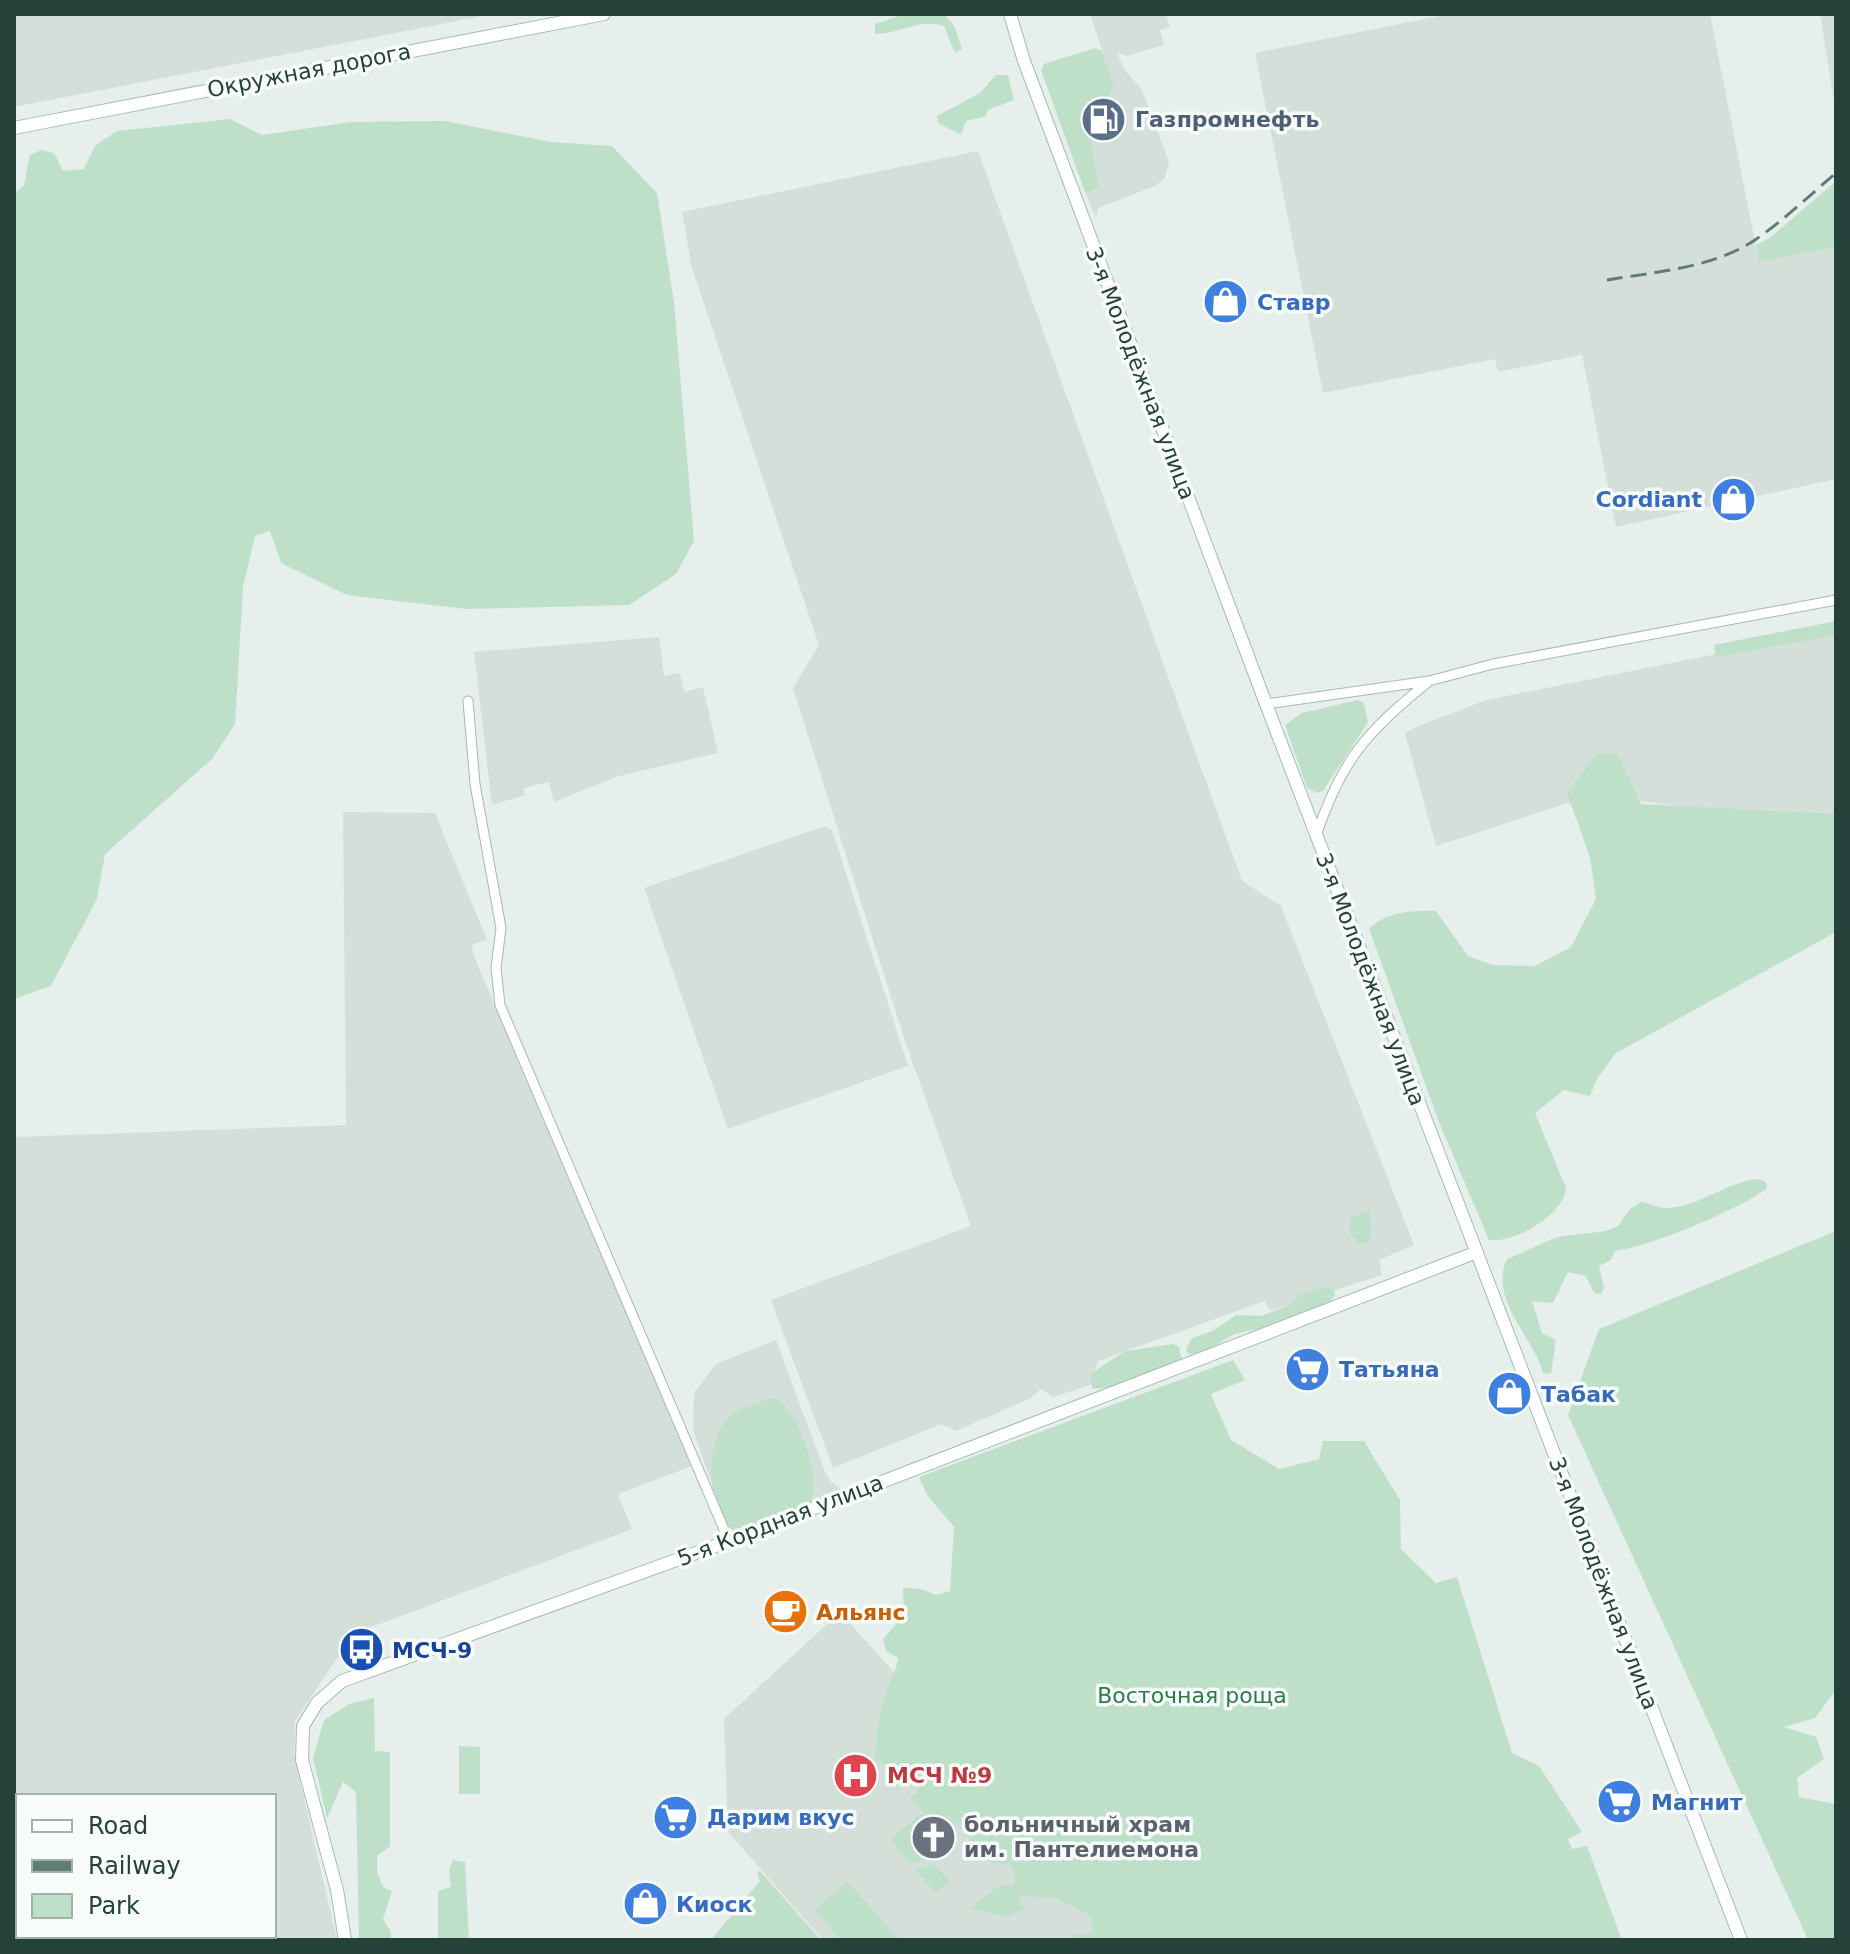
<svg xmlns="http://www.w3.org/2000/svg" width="1850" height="1954" font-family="'DejaVu Sans',sans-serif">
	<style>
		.built { fill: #d4dfda; fill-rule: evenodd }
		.green { fill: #bfe0c8 }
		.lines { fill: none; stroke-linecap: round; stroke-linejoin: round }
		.street-casing { stroke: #a8b8b2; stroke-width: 11 }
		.secondary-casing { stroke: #a4bbb3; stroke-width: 14 }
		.street { stroke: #fff; stroke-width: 9 }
		.secondary { stroke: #fff; stroke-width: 12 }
		.rail { stroke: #5f7d75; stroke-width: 3; stroke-dasharray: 16 8; stroke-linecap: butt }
		.labels { text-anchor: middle; stroke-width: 7; stroke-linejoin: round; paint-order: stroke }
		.street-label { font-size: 22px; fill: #24423a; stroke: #f7fbf9 }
		.service-label { font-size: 22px; font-weight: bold; fill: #4e5e75; stroke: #f7fbf9; text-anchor: start }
		.shop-label { font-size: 22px; font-weight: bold; fill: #366cbe; stroke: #f7fbf9; text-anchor: start }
		.food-label { font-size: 22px; font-weight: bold; fill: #c56008; stroke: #f7fbf9; text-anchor: start }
		.transit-label { font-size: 22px; font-weight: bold; fill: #164399; stroke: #f7fbf9; text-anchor: start }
		.park-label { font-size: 22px; fill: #2d7a4b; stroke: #f7fbf9 }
		.health-label { font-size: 22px; font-weight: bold; fill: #be3a42; stroke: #f7fbf9; text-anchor: start }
		.worship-label { font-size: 22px; font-weight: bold; fill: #5b616d; stroke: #f7fbf9; text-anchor: start }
	</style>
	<rect width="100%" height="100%" fill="#e6efeb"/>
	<path class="built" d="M14,14h479l-479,93z
		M1090,14h76l4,13 -10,3 4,15 -37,11 -10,-3 7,16 18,21 27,72 -4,16 -10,8 -57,22 -2,10 -11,-26 5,2 9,-8 -8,-43 4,-7 -8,-20 27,-30z
		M1449,14h261l49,248 77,-15v232l-220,48 -34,-172 -84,17 -3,-13 -172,34 -68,-340z
		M1820,14h16v100z
		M978,151l264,730 39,25 133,339 -35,15 3,15 -112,36 -5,-10 -167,60 -8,24 -37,12 -12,-8 -12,10 -73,32 -15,-7 -108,44 -62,-168 200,-74 -65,-182 -113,-356 26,-43 -127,-377 -10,-56z
		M1836,630v198l-201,-28 1,9 -68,-6 -132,43 -31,-113 9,-5 72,-28z
		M659,637l5,39 16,-3 4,19 19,-5 15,66 -99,23 -65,26 -5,-20 -25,6 1,7 -33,10 -18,-153z
		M343,812l92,1 52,127 -16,5 5,16 216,505 -74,28 14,35 -268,101 -29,31 -40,60 -1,34 43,185h-323v-803l332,-12zM18,1796h256v140h-256z
		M825,826l7,4 76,236 -180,63 -84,-241z
		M776,1340l49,132 6,10 10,7 -112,43 -36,-102 1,-37 22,-29z
		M840,1612l293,328h-310l-95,-108 -4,-113z"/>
	<path class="green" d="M905,14h39l11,13 7,22 -7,4 -11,-27c-25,-8 -44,8 -69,8v-10z
		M1095,48l7,3 12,35 -6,11 -10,6 2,7 -13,6 8,20 -4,7 8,43 -9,8 -5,-2 -44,-122 3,-6z
		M996,75h12l6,25 -26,10 -2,6 -20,5 -5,14 -23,-12 -1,-7 43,-23z
		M230,119l32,16 89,-13 94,-1 106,21 61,4 45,47 17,109 20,239 -18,33 -47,31 -163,4 -119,-14 -66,-32 -11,-32 -15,5 -12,51 -8,137 -23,35 -107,95 -8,45 -46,87 -37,13v-805l10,-9 6,-30 11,-5 13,3 9,18 21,-2 11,-23 22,-15z
		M1836,181v66l-77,15 -3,-17 15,-8z
		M1836,621v14l-120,22 -2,-12z
		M1358,700l6,3 4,19 -45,69 -6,2 -10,-5 -22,-63 17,-12z
		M1617,753l24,51 195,10v118l-220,121 -19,26 -7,17 -26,-6 -29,23 31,75c-2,27 -51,55 -77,52l-50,-118 -70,-193c15,-17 46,-19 67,-18l32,45 25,9 42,1 36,-19 25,-48 -6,-42 -23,-64 30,-39z
		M1759,1179l7,3 1,6c-26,21 -118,59 -152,63l-4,9 -12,6 5,22 -3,6 -7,-1 -8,-17 -18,-4 -15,31 -21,-2 10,32 14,7 -5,34 -8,-1c-10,-38 -55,-73 -36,-114l50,-22 49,-6 12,-5 12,-17 11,-7c9,1 16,6 25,6 35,-1 58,-26 93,-29z
		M1370,1210l1,27 -5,6h-8l-8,-10 1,-21 2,5z
		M1836,1231v459l-21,28 -31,9 32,10 8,22 -27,19 2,19 37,7v136h-28l-240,-525 31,-86z
		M1321,1287l12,2 2,5c-15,33 -67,31 -96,39 -20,5 -24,21 -51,21l-2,-4 6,-12 20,-7 24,-16 25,1 16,-6 15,-6 8,-9z
		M1173,1344l6,3 3,13 -68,27 -22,2 -2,-15 35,-23z
		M1233,1360l12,20 -34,14 20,46 48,29 40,-10 4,-18h41l36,59 1,49 35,34 21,-6 55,176 27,13 43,66 -14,7 4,10 15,-3 35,94h-549v-6h20l-2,-18 -36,-18 -37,-2 6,13 -18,8 -36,-9 30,-23h13l3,-8 -7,-13 -17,-1 -37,-41 -19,2 -19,17 13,17 -19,6 -21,-25 32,-26 9,7 -21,-21 10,-12 -14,-16 -30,-10c-1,-24 2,-44 9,-66 4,-15 11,-20 13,-37l-12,-7 -3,-12 21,-24 -1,-27 18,1 15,6 14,-4 4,-64 -27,-32 -8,-18z
		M767,1399h9c26,16 44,78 35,107l-73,28 -6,-2c-24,-24 -29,-87 -5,-113 9,-10 28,-14 40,-20z
		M374,1698l1,53 15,1v94l-13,10v16l6,15 9,4 -9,28 8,13v8h-32l-3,-148 -13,-10 -16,36 -14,-60 11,-38 25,-16z
		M459,1746l21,1v47h-21z
		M453,1860l12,2 4,78h-31v-49l13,-4 -2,-17z
		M934,1864l16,17 -14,12 -21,-23z
		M760,1871l61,69h-110l49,-59 -3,-9z
		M847,1881l53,59h-59l-26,-30z"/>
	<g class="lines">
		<defs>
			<path id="street" d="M468,701l7,83 26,144 -5,40 4,37 229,536
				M1266,704l163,-23 64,-17 343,-64
				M1316,836c25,-75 50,-104 111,-153"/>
			<path id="secondary" d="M1010,14l14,47 242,643 475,1236
				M14,128l590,-114
				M345,1940l-8,-50 -35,-130 1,-34 14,-23 25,-22 387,-140 748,-289"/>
		</defs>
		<use href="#street" class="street-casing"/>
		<use href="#secondary" class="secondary-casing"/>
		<use href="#street" class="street"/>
		<use href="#secondary" class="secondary"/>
		<path class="rail" d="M1607,280c48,-8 106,-12 148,-40 29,-20 55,-45 81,-67"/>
	</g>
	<defs>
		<symbol id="fuel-disc" viewBox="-11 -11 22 22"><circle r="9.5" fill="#5c6f8a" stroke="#f7fbf9"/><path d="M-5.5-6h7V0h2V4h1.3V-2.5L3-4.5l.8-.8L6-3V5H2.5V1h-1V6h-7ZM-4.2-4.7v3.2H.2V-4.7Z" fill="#fff"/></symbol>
		<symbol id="shop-disc" viewBox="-11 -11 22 22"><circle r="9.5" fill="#3f7fe0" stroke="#f7fbf9"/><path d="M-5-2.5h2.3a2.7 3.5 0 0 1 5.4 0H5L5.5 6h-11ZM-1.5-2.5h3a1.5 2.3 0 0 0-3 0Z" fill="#fff"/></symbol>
		<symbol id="supermarket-disc" viewBox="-11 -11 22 22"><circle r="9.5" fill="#3f7fe0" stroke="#f7fbf9"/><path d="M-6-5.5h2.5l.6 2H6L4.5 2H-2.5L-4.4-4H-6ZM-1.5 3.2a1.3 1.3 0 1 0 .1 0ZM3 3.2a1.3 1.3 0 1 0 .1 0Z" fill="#fff"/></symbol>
		<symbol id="cafe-disc" viewBox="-11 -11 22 22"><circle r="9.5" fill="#e8710a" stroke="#f7fbf9"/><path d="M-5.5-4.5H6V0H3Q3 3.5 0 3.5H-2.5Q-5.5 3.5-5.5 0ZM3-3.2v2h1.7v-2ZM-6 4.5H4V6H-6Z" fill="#fff"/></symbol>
		<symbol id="bus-disc" viewBox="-11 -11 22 22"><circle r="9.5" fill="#1a4fb4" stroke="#f7fbf9"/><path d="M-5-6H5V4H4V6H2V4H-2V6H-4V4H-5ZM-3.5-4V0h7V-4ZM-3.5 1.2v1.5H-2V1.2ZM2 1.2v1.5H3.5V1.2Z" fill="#fff"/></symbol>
		<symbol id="hospital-disc" viewBox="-11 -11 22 22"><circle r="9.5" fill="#e0444e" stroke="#f7fbf9"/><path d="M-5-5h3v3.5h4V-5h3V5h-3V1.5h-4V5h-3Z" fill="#fff"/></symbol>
		<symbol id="church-disc" viewBox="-11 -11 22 22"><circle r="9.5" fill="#6b7280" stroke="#f7fbf9"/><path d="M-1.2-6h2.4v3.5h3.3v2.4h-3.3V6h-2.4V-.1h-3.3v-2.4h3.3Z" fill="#fff"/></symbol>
	</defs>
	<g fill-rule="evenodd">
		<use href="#fuel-disc" x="1078" y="94" width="51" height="51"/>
		<use href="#shop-disc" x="1200" y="276" width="51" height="51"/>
		<use href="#shop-disc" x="1708" y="474" width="51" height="51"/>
		<use href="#supermarket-disc" x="1282" y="1344" width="51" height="51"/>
		<use href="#shop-disc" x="1484" y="1368" width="51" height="51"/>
		<use href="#cafe-disc" x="760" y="1586" width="51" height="51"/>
		<use href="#bus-disc" x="336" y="1624" width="51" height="51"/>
		<use href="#hospital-disc" x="830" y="1750" width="51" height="51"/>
		<use href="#supermarket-disc" x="1594" y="1776" width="51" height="51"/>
		<use href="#supermarket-disc" x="650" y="1792" width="51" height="51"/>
		<use href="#church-disc" x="908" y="1812" width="51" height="51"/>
		<use href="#shop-disc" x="620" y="1878" width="51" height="51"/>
	</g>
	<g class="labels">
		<g class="street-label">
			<text transform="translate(309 70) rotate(-11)" y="8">Окружная дорога</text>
			<text transform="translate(1141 373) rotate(69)" y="8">3-я Молодёжная улица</text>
			<text transform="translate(1371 979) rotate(69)" y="8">3-я Молодёжная улица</text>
			<text transform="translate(780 1520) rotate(-21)" y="8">5-я Кордная улица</text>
			<text transform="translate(1604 1583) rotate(69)" y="8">3-я Молодёжная улица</text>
		</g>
		<g class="service-label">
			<text x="1135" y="127">Газпромнефть</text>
		</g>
		<g class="shop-label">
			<text x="1257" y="310">Ставр</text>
			<text x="1702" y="507" text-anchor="end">Cordiant</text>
			<text x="1339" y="1377">Татьяна</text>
			<text x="1541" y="1402">Табак</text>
			<text x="1651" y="1810">Магнит</text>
			<text x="707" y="1825">Дарим вкус</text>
			<text x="676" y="1912">Киоск</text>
		</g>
		<g class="food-label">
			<text x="816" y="1620">Альянс</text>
		</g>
		<g class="transit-label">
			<text x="392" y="1658">МСЧ-9</text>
		</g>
		<g class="park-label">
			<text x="1192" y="1703">Восточная роща</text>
		</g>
		<g class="health-label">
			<text x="887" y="1783">МСЧ №9</text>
		</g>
		<g class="worship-label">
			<text x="964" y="1832">больничный храм<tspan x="964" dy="25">им. Пантелиемона</tspan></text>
		</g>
	</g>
	<rect width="1850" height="1954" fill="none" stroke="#24423a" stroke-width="32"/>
	<rect x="16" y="1794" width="260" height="144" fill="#f7fbf9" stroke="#a3b1ad" stroke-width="2"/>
	<rect x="32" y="1820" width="40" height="12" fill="#ffffff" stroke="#a3b1ad" stroke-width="2"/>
	<text x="88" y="1834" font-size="24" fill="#24423a">Road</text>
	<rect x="32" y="1860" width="40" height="12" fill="#5f7d75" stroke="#a3b1ad" stroke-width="2"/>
	<text x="88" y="1874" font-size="24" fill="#24423a">Railway</text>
	<rect x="32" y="1894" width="40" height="24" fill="#bfe0c8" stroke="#a3b1ad" stroke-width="2"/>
	<text x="88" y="1914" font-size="24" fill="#24423a">Park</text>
</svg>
